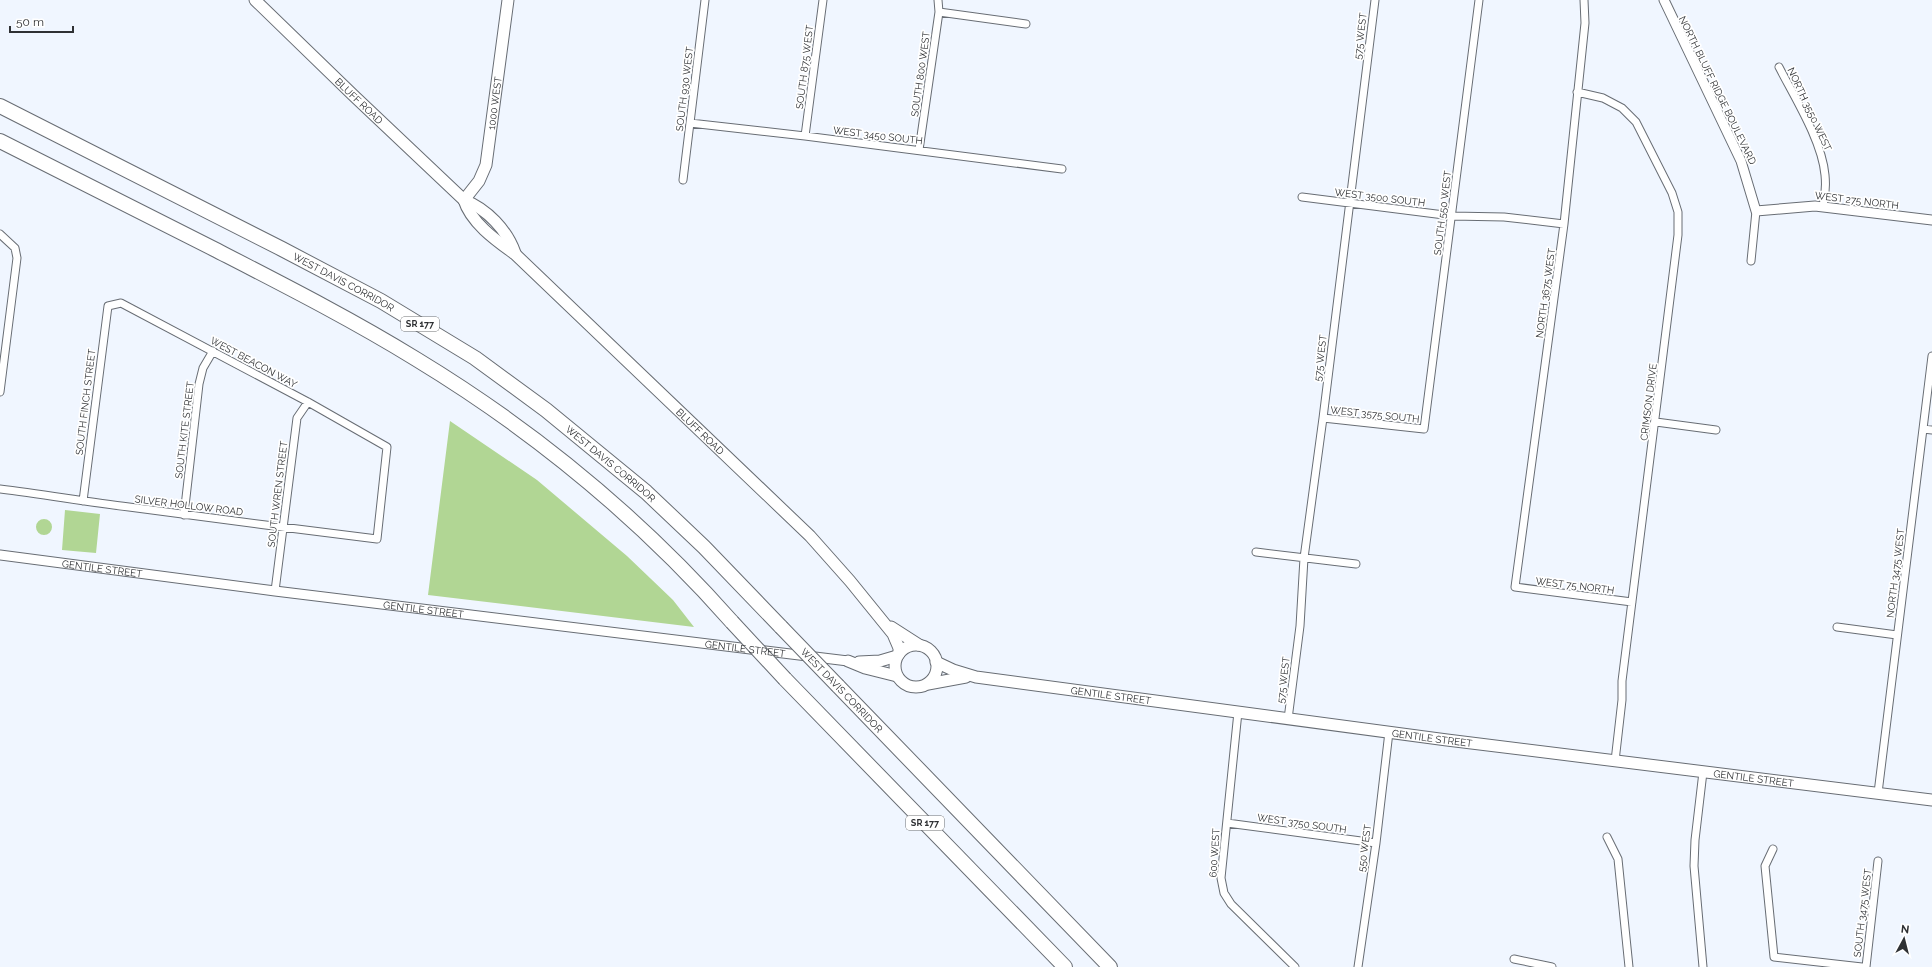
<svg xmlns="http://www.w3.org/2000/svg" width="1932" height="967" font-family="Raleway,sans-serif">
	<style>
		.green { fill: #b1d694 }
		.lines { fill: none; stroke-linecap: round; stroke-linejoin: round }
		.minor-casing { stroke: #686d74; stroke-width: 9 }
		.tertiary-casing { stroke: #686d74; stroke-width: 11 }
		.secondary-casing { stroke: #686d74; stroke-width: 13 }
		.motorway-casing { stroke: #686d74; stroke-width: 16 }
		.minor { stroke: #fff; stroke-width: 7 }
		.tertiary { stroke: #fff; stroke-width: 9 }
		.secondary { stroke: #fff; stroke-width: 11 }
		.motorway { stroke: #fff; stroke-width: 14 }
		.motorway-bridge-casing { stroke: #686d74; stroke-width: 16; stroke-linecap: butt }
		.motorway-bridge { stroke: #fff; stroke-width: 14 }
		.labels { text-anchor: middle; stroke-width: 3.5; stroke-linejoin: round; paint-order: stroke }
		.shield { fill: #fff; stroke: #6d6f71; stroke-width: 1 }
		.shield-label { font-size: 9px; font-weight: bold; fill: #2f3134 }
		.street-label { font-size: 10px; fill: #2f3134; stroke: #fff }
	</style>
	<rect width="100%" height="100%" fill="#f0f6ff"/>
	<path class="green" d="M450,421l87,59 90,76 46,44 21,27 -266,-32z
		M65,510l35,4 -4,39 -34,-3z
		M36 527a8 8 0 1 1 16 0a8 8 0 1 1-16 0Z"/>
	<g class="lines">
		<defs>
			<path id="minor" d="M1584,0l1,23 -21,201 -49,363 117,15
				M939,12l87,12
				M1779,67c16,31 43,74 46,108 1,10 0,22 -2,31
				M1577,92l26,6 19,10 14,14 36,71 6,19v23l-56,446v19l-7,61
				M690,123l115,13 257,33
				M805,136l18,-136
				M919,150l20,-138 -1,-12
				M683,180l22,-180
				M1302,197l150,19 52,1 60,7
				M0,234l15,14 2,10 -17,134
				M1751,261l5,-50
				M1323,418l101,11 55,-429
				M1656,422l60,8
				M1923,429l9,1
				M0,489c43,5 86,13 129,18 83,11 165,22 248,32l10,-92 -79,-45 -187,-99 -13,3 -25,195
				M184,515l15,-131 4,-16 10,-17
				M1256,552l100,12
				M275,591l22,-173 11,-16
				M1837,627l60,8
				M1238,712l-17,166 3,15 7,11 64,63
				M1288,719l12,-93 4,-68 19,-140 52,-418
				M1878,793l54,-437
				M1227,823l149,20
				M1607,837l11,22 11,108
				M1773,849l-8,17 9,91 88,10
				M1514,959l38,8
				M1358,967l18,-124 13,-111
				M1703,967l-9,-101 1,-26 8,-68
				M1866,967l12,-106"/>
			<g id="tertiary">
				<path d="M1664,0l77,161 15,50 59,-5 117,14"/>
				<path id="s1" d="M0,555l275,36 573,70"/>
			</g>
			<g id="secondary">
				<path id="s2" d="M255,0l98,95 111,105c23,9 43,30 51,53"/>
				<path id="s3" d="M464,200c7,23 33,41 51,54l295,282 40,45 43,53 6,14v6"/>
				<path id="s4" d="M464,200l15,-19 7,-16 22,-165"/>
				<path d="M891,627l28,18"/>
				<circle cx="916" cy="666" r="21"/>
				<path d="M848,661l17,7 32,8"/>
				<path d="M859,662l21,-1 17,-5"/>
				<path id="s5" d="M936,662l17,8 23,7 471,63 485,60"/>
				<path d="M928,684l38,-7"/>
			</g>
			<g id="motorway">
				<path id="s6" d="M0,106l282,143 99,52 94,57 71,52 100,82 58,55 77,80"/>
				<path d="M0,141c71,36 142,72 214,108 68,35 137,70 202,110 117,71 225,160 316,263"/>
				<path d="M785,679l280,288"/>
				<path d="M838,686l272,281"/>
			</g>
		</defs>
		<use href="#minor" class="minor-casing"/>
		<use href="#tertiary" class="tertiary-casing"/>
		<use href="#secondary" class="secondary-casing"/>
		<use href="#motorway" class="motorway-casing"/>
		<use href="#minor" class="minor"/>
		<use href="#tertiary" class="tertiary"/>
		<use href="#secondary" class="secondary"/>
		<use href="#motorway" class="motorway"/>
		<defs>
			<path id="motorway-bridge" d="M732,622l53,57
				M781,627l57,59"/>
		</defs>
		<use href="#motorway-bridge" class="motorway-bridge-casing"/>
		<use href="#motorway-bridge" class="motorway-bridge"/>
	</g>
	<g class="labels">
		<g class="shield">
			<rect x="401" y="317" width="38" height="14" rx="3"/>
			<rect x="906" y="816" width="38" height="14" rx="3"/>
		</g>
		<g class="shield-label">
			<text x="420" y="327">SR 177</text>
			<text x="925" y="826">SR 177</text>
		</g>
		<g class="street-label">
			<text transform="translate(1360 36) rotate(-83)" y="4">575 WEST</text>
			<text transform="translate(804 67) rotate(-83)" y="4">SOUTH 875 WEST</text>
			<text transform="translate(920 74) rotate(-82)" y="4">SOUTH 800 WEST</text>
			<text transform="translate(684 89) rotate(-83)" y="4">SOUTH 930 WEST</text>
			<text transform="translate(1718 90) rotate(64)" y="4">NORTH BLUFF RIDGE BOULEVARD</text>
			<text dy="4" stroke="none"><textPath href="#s2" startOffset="145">BLUFF ROAD</textPath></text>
			<text dy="4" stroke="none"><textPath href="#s4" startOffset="104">1000 WEST</textPath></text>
			<text transform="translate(1810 109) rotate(65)" y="4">NORTH 3550 WEST</text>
			<text transform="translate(878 135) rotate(7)" y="4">WEST 3450 SOUTH</text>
			<text transform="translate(1380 197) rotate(7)" y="4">WEST 3500 SOUTH</text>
			<text transform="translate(1857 200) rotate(7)" y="4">WEST 275 NORTH</text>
			<text transform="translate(1442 213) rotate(-83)" y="4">SOUTH 550 WEST</text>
			<text dy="4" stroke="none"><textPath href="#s6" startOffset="386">WEST DAVIS CORRIDOR</textPath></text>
			<text transform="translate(1545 293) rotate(-82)" y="4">NORTH 3675 WEST</text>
			<text transform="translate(1320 358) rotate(-83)" y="4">575 WEST</text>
			<text transform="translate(254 362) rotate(28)" y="4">WEST BEACON WAY</text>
			<text transform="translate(85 402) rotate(-83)" y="4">SOUTH FINCH STREET</text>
			<text transform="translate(1648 402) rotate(-83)" y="4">CRIMSON DRIVE</text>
			<text transform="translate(1375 414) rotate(6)" y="4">WEST 3575 SOUTH</text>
			<text transform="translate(184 430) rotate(-83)" y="4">SOUTH KITE STREET</text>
			<text dy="4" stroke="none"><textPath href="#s3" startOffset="332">BLUFF ROAD</textPath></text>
			<text dy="4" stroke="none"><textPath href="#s6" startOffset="710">WEST DAVIS CORRIDOR</textPath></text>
			<text transform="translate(277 494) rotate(-83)" y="4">SOUTH WREN STREET</text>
			<text transform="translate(189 505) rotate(7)" y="4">SILVER HOLLOW ROAD</text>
			<text dy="4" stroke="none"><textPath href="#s1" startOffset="103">GENTILE STREET</textPath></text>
			<text transform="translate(1895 573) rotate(-83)" y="4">NORTH 3475 WEST</text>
			<text transform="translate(1575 585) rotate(7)" y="4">WEST 75 NORTH</text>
			<text dy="4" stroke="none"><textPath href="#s1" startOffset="427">GENTILE STREET</textPath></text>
			<text dy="4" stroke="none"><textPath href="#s1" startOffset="751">GENTILE STREET</textPath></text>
			<text transform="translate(1283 680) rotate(-83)" y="4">575 WEST</text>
			<text transform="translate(842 690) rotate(46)" y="4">WEST DAVIS CORRIDOR</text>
			<text dy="4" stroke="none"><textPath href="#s5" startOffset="179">GENTILE STREET</textPath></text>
			<text dy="4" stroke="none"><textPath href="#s5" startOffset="503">GENTILE STREET</textPath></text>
			<text dy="4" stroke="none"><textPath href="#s5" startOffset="827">GENTILE STREET</textPath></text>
			<text transform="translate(1302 823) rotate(8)" y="4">WEST 3750 SOUTH</text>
			<text transform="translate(1364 848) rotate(-82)" y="4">550 WEST</text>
			<text transform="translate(1214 853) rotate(-86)" y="4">600 WEST</text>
			<text transform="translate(1862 913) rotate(-83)" y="4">SOUTH 3475 WEST</text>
		</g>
	</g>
	<g transform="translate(1904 939) rotate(7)" stroke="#ffffff" stroke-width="3" paint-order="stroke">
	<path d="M0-3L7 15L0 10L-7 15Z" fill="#2f3134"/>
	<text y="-6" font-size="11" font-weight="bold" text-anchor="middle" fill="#2f3134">N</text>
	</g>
	<path d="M10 26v6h63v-6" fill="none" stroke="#2f3134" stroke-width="2"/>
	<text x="16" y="26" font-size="12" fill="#2f3134" stroke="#ffffff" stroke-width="3" paint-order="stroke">50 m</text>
</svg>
